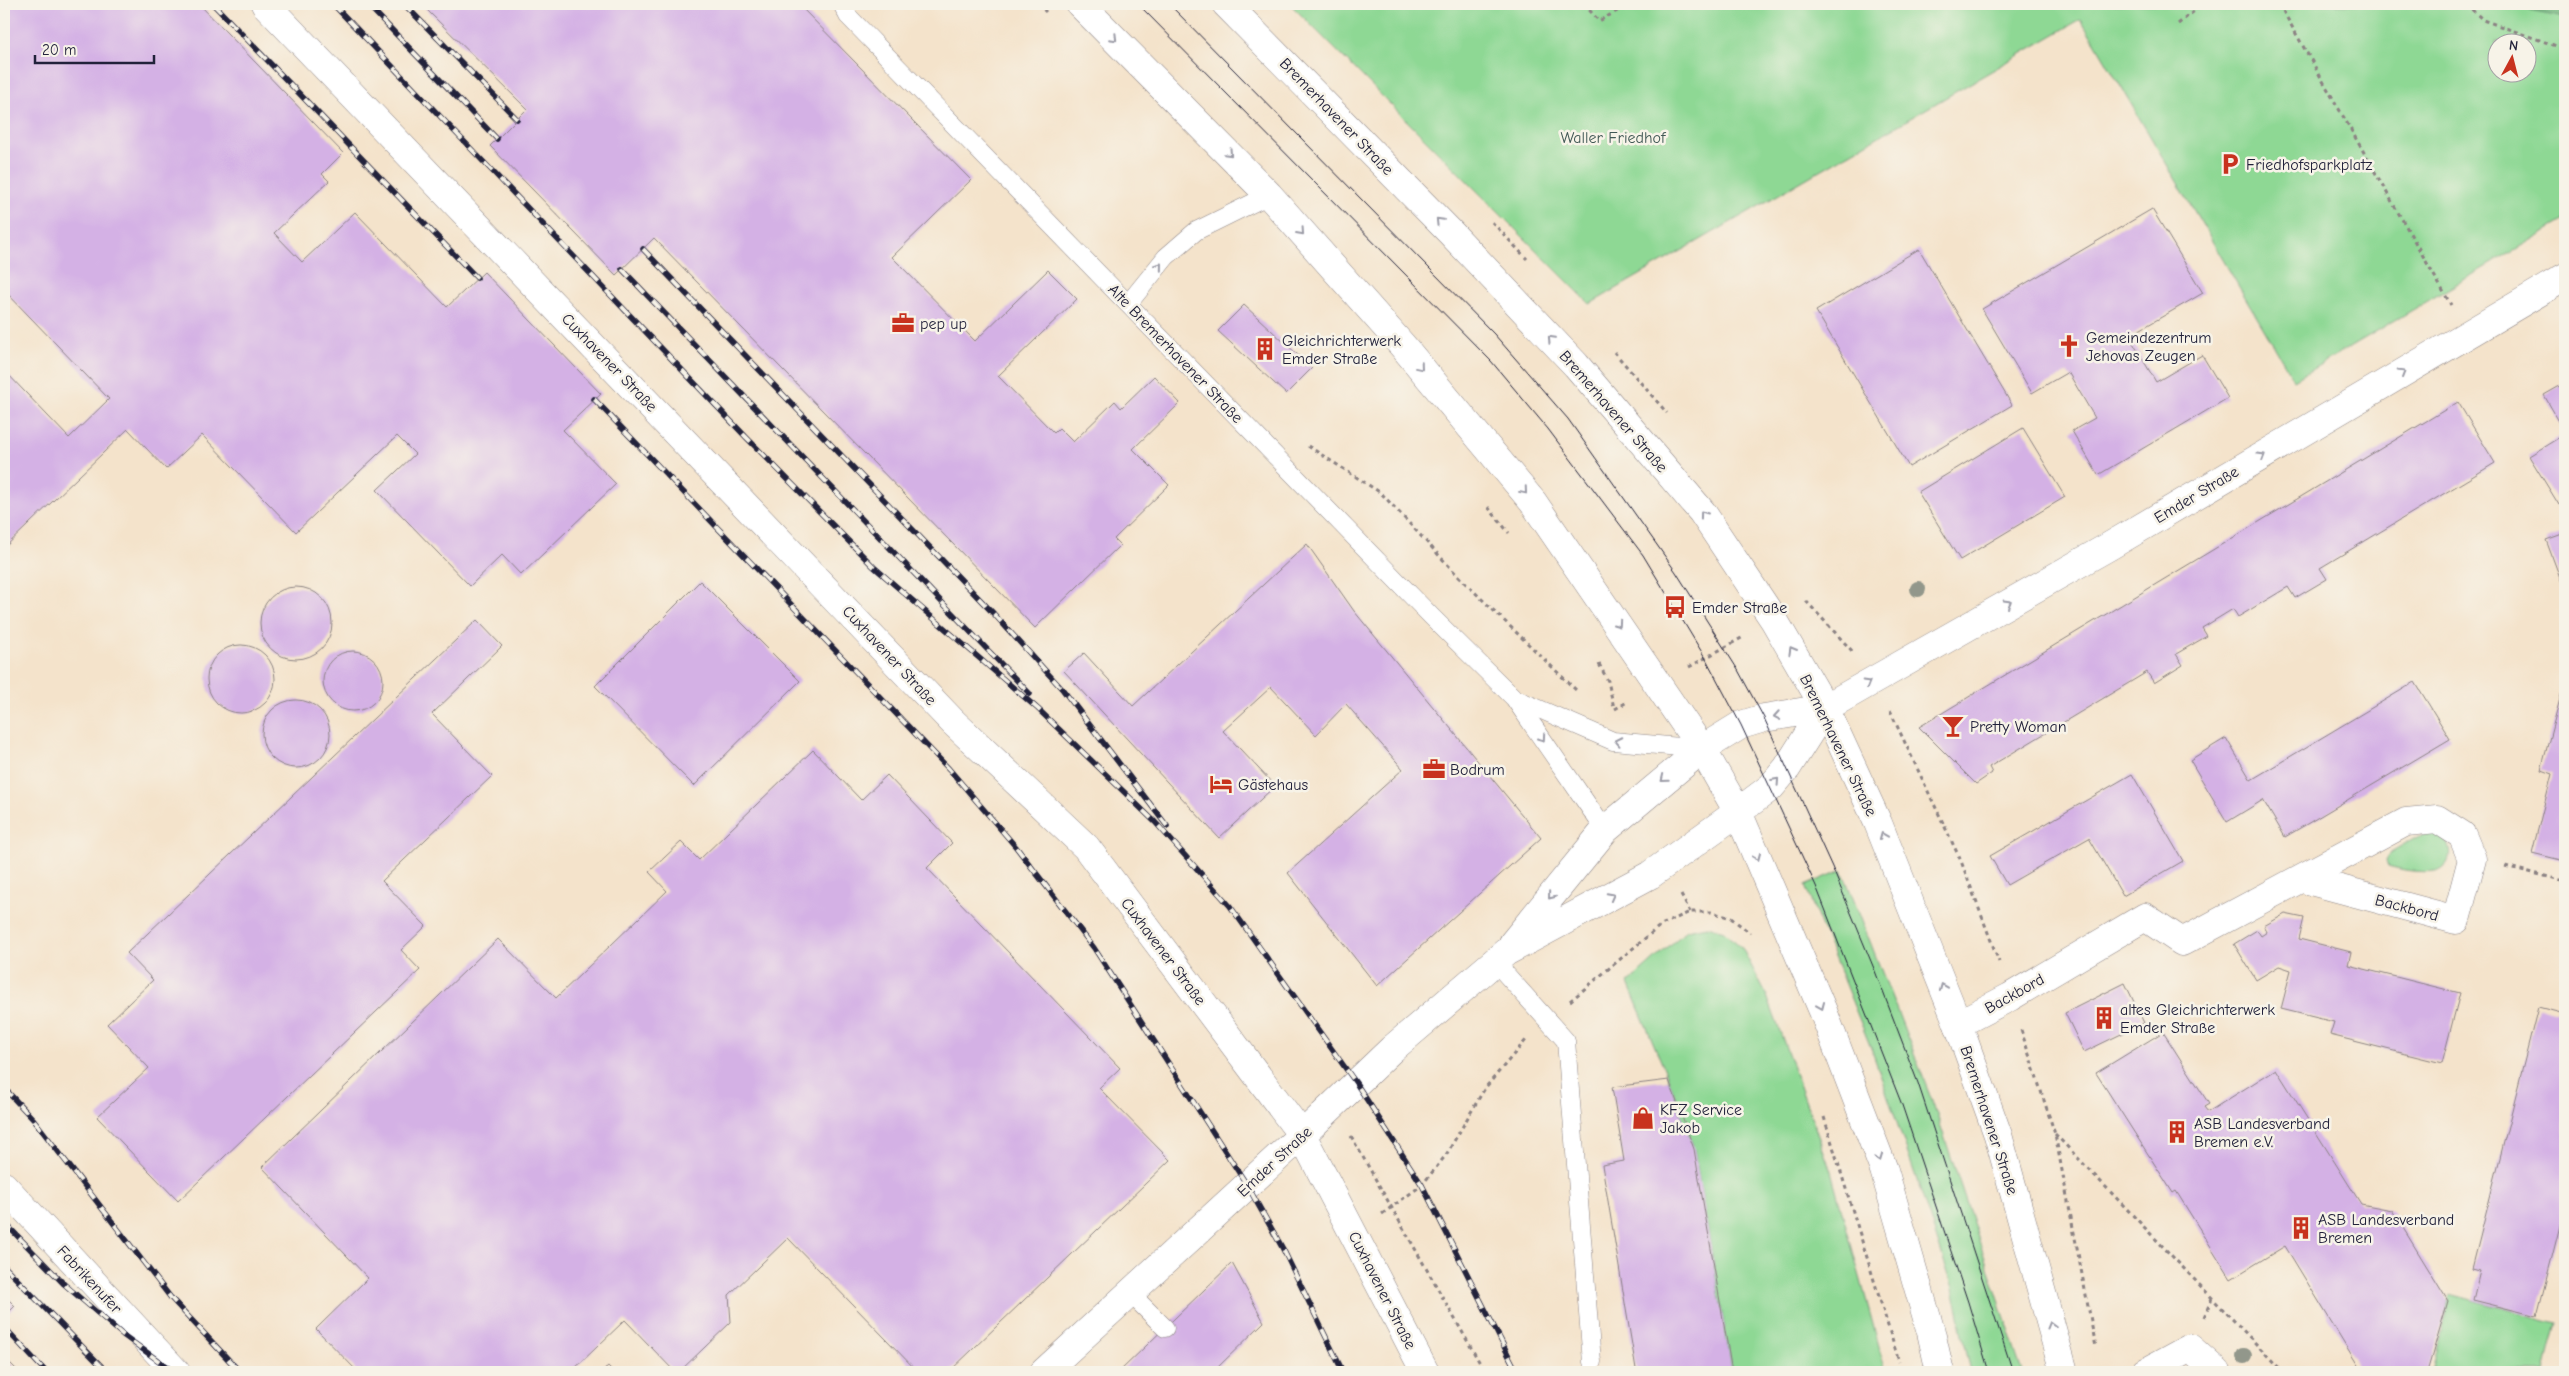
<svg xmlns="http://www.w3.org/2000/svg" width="2569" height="1376" font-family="'Comic Neue',sans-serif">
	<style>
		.green { fill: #8ed894; stroke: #587d68; fill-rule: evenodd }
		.forest { fill: #72b87e; stroke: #4a6d5c }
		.building { fill: #d4b1e5 }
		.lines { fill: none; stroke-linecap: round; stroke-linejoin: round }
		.lane-casing { stroke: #8b8283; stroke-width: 19 }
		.street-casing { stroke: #8b8283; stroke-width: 29 }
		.secondary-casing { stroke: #8b8283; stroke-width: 29 }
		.primary-casing { stroke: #8b8283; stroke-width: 29 }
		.path { stroke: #8b8283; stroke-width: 3; stroke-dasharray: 4 4; stroke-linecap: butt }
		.lane { stroke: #fff; stroke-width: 18 }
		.street { stroke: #fff; stroke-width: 28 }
		.secondary { stroke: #fff; stroke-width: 28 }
		.primary { stroke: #fff; stroke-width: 28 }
		.tram { stroke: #22223b; stroke-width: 1 }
		.rail-casing { stroke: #22223b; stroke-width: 5.5 }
		.rail { stroke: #f7f3e8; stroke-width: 4; stroke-dasharray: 11; stroke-linecap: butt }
		.tree { fill: #92978b }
		.oneway { stroke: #9c9ca7 }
		.labels { text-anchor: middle; stroke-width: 5; stroke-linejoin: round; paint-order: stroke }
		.street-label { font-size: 16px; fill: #22223b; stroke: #f7f3e8 }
		.park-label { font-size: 16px; fill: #425956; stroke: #f7f3e8 }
		.poi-label { font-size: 16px; fill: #22223b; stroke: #f7f3e8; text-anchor: start }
	</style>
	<rect width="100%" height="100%" fill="#f7f3e8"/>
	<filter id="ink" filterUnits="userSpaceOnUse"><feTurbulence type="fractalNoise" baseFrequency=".02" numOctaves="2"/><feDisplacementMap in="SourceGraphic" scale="10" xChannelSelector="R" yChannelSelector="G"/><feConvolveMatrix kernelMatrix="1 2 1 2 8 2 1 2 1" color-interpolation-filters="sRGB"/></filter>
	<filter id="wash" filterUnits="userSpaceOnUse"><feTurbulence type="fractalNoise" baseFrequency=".0096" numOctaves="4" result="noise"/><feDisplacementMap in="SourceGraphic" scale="20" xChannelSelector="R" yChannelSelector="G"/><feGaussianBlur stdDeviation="1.12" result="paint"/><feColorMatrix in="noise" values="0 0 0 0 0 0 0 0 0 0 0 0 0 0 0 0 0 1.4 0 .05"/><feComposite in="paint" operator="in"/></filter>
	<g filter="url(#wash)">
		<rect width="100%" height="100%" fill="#f4e3cb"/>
		<path class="green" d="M1290,4h1275v216l-271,160 -213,-361 -491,285zM2496,42h30v30h-30z
			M2427,832h10c15,9 19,35 -2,39 -13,2 -34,-1 -47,-5l-2,-5 3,-7z
			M1842,870l90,230 91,272h-52l-18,-84 -34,-102 -48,-138 -66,-162z
			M1708,926l16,5 18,17 25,48 64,175 55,201h-154l-38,-223 -25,-69 -41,-97 59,-53z
			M2450,1294l107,29 -12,49h-113z"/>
		<path class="forest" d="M2521,4h44v14l-35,-7z"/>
		<g id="blocks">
			<path class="building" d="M4,4h195l144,149 -21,21 7,7 -55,52 28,29 53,-50 92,95 37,-35 117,122 -38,36 53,54 -95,91 -19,-20 -32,31 -93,-96 38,-36 -18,-18 -101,96 -94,-97 -36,34 -38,-40 -124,119v-178l65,68 40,-39 -105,-109z
				M421,4h377l173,176 -79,77 83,84 73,-71 29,29 -79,77 56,57 5,-5 14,14 42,-41 6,7 33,-32 26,27 -47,46 36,36 -55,54 6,6 -85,83 -381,-390 -38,37 -126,-129 37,-37z
				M2152,209l51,84 -74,43 27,46 46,-27 26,43 -130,77 -26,-44 23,-13 -27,-46 -36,21 -50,-84z
				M1919,249l93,156 -103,62 -93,-156z
				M1244,305l68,63 -26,26 -68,-63z
				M2565,383v39l-4,3 -17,-30z
				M2458,402l37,61 -175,105 7,11 -32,19 -7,-11 -50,30 -5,-8 -31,19 5,8 -31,18 7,11 -29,18 -7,-11 -158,95 3,6 -16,11 -57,-57z
				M2023,428l42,69 -105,63 -42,-68z
				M2560,437l5,8v56l-6,4 -30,-49z
				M2565,533v58l-19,-51z
				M1307,544l47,67 187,227 -164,148 -89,-113 115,-104 -57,-65 -30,31 -45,-48 -48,44 52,55 -56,52 -155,-167 20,-18 49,53z
				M700,581l100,100 -106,105 -99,-100z
				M260 623a36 36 0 1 1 72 0a36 36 0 1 1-72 0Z
				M477,620l25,26 -70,68 60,62 -110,105 44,45 -25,24 19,20 -242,231 -81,-84 52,-49 -42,-44 46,-44 -26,-27z
				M207 679a34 34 0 1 1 68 0a34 34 0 1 1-68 0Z
				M323 681a30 30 0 1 1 60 0a30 30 0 1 1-60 0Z
				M2565,680v181l-33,-8 20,-79 -11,-4z
				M2415,682l35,57 -165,98 -22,-37 -36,22 -37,-62 36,-22 25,42z
				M262 734a34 34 0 1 1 68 0a34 34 0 1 1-68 0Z
				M813,750l48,50 26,-25 65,68 -25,25 193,200 -21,20 71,72 -221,212h-31l-130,-134 -59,57 2,27 -52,50h-4l-50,-52 -54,52h-213l-42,-43 52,-51 -106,-111 236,-228 58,59 111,-107 -18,-19 32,-30 18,18z
				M2132,774l51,87 -60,35 -34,-58 -82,47 -17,-29z
				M2285,914l19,4 -5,21 52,13 -3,13 112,28 -18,70 -112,-28 4,-13 -53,-13 10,-39 -12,-4 -23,14 -22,-36 23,-14 4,6 6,-4 -3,-6z
				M2125,983l19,40 -60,29 -19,-39z
				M2538,1007l27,7v192l-28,110 -64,-16 7,-29 -8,-2z
				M2163,1032l46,72 -5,3 4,5 68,-43 85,135 31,6 56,91 -21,71h-65l-77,-126 -54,33 -55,-88 -3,2 -77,-120z
				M1669,1080l25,69 38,223h-96v-3l-34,-204 22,-4 -12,-74z
				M1232,1263l32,59 -51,50h-94z
				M4,1295l11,11 -11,11z
				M4,1357l15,15h-15z
				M608,1366l6,6h-13z"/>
		</g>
	</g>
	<g filter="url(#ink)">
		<use href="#blocks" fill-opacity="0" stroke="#8b8283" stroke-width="1"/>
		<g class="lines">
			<defs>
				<path id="lane" d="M842,4l6,12 585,602 81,80 91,132
					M1128,304l38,-47 30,-26 73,-36
					M1514,698l99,43 89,8
					M1494,961l72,80 26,321
					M1130,1293l35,35"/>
				<path id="street" d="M265,4l688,718 133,125 216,288 -258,237
					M1825,708l283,-161 457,-270
					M1958,1024l52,-27 135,-80 37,25 224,-120 31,-3 25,16 10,24 -16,61 -153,-41
					M4,1186l172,186
					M2146,1372l44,-24 27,24"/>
				<path id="secondary" d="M1513,943l92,-113 97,-81
					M1425,1372l-123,-237 90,-86 114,-97 144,-77 88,-63"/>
				<path id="primary" d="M1080,4l189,191 133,150 131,157 169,247 36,63 85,199 61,159 47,162 9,40
					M1226,4l224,228 126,133 126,147 72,108 51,88 53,115 80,201 40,111 66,237
					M1702,749l39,-24 23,-7 61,-10
					M1738,812l33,-25 16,-19 38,-60"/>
			</defs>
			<use href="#lane" class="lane-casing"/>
			<use href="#street" class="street-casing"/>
			<use href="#secondary" class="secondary-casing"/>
			<use href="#primary" class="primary-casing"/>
			<path class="path" d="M1038,4l8,8
				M1584,4l15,17 31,-17
				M2279,4l172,301
				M2466,4l17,16 82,29
				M2178,24l25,-20
				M1492,222l35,37
				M1614,352l53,61
				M1308,446l73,47 80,86 116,112
				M1488,507l21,26
				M1806,601l48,52
				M1599,664l9,17 6,27
				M1689,667l56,-31
				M1615,709l12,-7
				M1890,711l71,150 38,101
				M2505,866l60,15
				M1681,895l9,17
				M1570,1001l91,-76 29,-13h21l20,6 19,15
				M2021,1030l34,104 41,213
				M1824,1117l75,245
				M2055,1134l228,238
				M1351,1136l134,236
				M1382,1214l40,-29 24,-30 39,-67 41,-48
				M2204,1317l8,-19"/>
			<use href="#lane" class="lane"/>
			<use href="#street" class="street"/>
			<use href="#secondary" class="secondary"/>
			<use href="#primary" class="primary"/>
			<path class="tram" d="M1138,4l353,357 57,68 95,126 63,104 35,66 75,161 86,219 66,197 21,70
				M1169,4l325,330 74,85 108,153 62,98 26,48 68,149 43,104 43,112 95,289"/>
			<defs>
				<path id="rail" d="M213,4l264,274
					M333,4l413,433 128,130 164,142 82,79 35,34 75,84 126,177 66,102 95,187
					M367,4l130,135
					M404,4l113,115
					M643,249l351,365 69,76 104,136
					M622,269l408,425
					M594,399l355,370 67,78 78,101 153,237 36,64 60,123
					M4,1088l30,32 137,178 69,74
					M4,1222l60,62 59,51 51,37
					M4,1266l103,106
					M4,1327l42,45"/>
			</defs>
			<use href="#rail" class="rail-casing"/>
			<use href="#rail" class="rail"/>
		</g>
		<g class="tree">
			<circle cx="1918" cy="589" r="8"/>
			<circle cx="2244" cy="1356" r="8"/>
		</g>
		<defs><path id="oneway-chevron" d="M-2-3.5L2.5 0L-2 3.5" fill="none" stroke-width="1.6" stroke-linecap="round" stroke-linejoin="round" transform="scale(1.25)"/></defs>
		<g class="oneway">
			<use href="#oneway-chevron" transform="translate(1114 38) rotate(45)"/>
			<use href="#oneway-chevron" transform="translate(1229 153) rotate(47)"/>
			<use href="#oneway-chevron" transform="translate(1439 221) rotate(-134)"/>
			<use href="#oneway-chevron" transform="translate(1301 232) rotate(48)"/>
			<use href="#oneway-chevron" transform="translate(1159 266) rotate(-51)"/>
			<use href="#oneway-chevron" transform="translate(1551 339) rotate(-133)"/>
			<use href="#oneway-chevron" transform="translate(1420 367) rotate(50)"/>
			<use href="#oneway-chevron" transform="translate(2402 373) rotate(-30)"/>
			<use href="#oneway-chevron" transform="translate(2262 456) rotate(-31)"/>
			<use href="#oneway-chevron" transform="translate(1524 491) rotate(50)"/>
			<use href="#oneway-chevron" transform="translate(1703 514) rotate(-126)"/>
			<use href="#oneway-chevron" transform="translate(2008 603) rotate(-30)"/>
			<use href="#oneway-chevron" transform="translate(1618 624) rotate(55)"/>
			<use href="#oneway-chevron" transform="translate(1792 650) rotate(-120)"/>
			<use href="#oneway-chevron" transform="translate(1867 683) rotate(-30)"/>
			<use href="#oneway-chevron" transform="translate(1777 716) rotate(170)"/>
			<use href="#oneway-chevron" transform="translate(1542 738) rotate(55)"/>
			<use href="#oneway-chevron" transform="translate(1618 741) rotate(-168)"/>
			<use href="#oneway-chevron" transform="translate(1664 779) rotate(141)"/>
			<use href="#oneway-chevron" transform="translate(1776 781) rotate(-48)"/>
			<use href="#oneway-chevron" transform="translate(1883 836) rotate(-112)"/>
			<use href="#oneway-chevron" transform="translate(1757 857) rotate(67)"/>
			<use href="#oneway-chevron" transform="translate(1551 896) rotate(129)"/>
			<use href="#oneway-chevron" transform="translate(1611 896) rotate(-28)"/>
			<use href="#oneway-chevron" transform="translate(1943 987) rotate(-112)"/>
			<use href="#oneway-chevron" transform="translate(1821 1006) rotate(67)"/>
			<use href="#oneway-chevron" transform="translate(1879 1158) rotate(69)"/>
			<use href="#oneway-chevron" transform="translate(2051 1325) rotate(-105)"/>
		</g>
	</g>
	<defs>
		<symbol id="parking-bare" viewBox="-9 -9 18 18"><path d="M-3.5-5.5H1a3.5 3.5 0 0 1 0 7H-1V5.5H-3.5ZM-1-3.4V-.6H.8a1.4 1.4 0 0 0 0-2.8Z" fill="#c8321e" stroke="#f7f3e8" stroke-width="2.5" paint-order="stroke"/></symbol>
		<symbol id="office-bare" viewBox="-9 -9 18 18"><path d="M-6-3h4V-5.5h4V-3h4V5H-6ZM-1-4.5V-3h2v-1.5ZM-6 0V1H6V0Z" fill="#c8321e" stroke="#f7f3e8" stroke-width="2.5" paint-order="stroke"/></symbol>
		<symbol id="church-bare" viewBox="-9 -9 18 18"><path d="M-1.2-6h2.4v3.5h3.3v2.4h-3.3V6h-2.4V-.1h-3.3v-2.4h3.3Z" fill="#c8321e" stroke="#f7f3e8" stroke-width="2.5" paint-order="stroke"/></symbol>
		<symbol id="building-bare" viewBox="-9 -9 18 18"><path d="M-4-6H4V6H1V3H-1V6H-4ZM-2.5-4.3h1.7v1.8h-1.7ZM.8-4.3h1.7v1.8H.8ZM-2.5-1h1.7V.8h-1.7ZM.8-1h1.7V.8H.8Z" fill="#c8321e" stroke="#f7f3e8" stroke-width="2.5" paint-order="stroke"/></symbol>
		<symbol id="bus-bare" viewBox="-9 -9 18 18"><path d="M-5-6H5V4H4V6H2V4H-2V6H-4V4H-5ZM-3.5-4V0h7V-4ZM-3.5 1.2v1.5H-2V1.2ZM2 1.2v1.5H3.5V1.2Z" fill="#c8321e" stroke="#f7f3e8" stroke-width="2.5" paint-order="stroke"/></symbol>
		<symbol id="bar-bare" viewBox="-9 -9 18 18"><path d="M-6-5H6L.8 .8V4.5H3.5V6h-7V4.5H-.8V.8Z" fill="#c8321e" stroke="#f7f3e8" stroke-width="2.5" paint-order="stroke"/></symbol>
		<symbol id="hotel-bare" viewBox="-9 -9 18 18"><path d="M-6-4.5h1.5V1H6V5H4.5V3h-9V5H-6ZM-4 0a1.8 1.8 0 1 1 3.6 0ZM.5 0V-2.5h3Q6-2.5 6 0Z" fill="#c8321e" stroke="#f7f3e8" stroke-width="2.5" paint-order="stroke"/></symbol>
		<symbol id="shop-bare" viewBox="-9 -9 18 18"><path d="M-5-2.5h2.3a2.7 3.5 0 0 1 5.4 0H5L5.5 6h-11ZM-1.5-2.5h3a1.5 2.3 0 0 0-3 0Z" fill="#c8321e" stroke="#f7f3e8" stroke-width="2.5" paint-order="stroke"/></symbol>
	</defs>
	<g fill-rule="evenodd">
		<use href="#parking-bare" x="2214" y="148" width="32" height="32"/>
		<use href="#office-bare" x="887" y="307" width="32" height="32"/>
		<use href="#church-bare" x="2053" y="330" width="32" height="32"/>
		<use href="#building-bare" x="1249" y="333" width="32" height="32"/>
		<use href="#bus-bare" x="1659" y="591" width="32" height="32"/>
		<use href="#bar-bare" x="1937" y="710" width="32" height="32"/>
		<use href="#office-bare" x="1418" y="753" width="32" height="32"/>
		<use href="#hotel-bare" x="1205" y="768" width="32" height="32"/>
		<use href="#building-bare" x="2088" y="1002" width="32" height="32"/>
		<use href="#shop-bare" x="1627" y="1102" width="32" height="32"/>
		<use href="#building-bare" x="2161" y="1116" width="32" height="32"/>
		<use href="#building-bare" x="2285" y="1212" width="32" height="32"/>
	</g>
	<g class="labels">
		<g class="street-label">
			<text transform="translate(1337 116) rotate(46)" y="6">Bremerhavener Straße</text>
			<text transform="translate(1176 353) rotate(46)" y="6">Alte Bremerhavener Straße</text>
			<text transform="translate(610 362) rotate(46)" y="6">Cuxhavener Straße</text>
			<text transform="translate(1614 411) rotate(49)" y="6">Bremerhavener Straße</text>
			<text transform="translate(2196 494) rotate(-31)" y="6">Emder Straße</text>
			<text transform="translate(890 655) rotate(47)" y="6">Cuxhavener Straße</text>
			<text transform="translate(1839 745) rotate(64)" y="6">Bremerhavener Straße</text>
			<text transform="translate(2407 907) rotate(15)" y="6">Backbord</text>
			<text transform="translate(1164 951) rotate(53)" y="6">Cuxhavener Straße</text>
			<text transform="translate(2014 993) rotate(-29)" y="6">Backbord</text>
			<text transform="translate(1990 1120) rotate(72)" y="6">Bremerhavener Straße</text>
			<text transform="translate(1274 1161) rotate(-43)" y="6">Emder Straße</text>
			<text transform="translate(90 1279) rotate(47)" y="6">Fabrikenufer</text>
			<text transform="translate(1383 1290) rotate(63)" y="6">Cuxhavener Straße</text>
		</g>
		<g class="park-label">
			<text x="1613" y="143">Waller Friedhof</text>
		</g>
		<g class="poi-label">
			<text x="2246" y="170">Friedhofsparkplatz</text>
			<text x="920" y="329">pep up</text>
			<text x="2086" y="343">Gemeindezentrum<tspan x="2086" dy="18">Jehovas Zeugen</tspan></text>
			<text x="1282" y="346">Gleichrichterwerk<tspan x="1282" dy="18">Emder Straße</tspan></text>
			<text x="1692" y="613">Emder Straße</text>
			<text x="1970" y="732">Pretty Woman</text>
			<text x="1450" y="775">Bodrum</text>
			<text x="1238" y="790">Gästehaus</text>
			<text x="2120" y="1015">altes Gleichrichterwerk<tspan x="2120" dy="18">Emder Straße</tspan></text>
			<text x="1660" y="1115">KFZ Service<tspan x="1660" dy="18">Jakob</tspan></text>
			<text x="2194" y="1129">ASB Landesverband<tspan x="2194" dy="18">Bremen e.V.</tspan></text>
			<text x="2318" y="1225">ASB Landesverband<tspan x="2318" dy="18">Bremen</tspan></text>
		</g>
	</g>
	<rect width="2569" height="1376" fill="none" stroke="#f7f3e8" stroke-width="20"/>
	<g transform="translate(2512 58) rotate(7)"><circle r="24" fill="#f7f3e8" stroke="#a29fa3"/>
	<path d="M0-4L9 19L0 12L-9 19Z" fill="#c8321e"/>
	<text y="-8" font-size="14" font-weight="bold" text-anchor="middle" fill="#22223b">N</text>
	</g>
	<path d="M35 55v8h119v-8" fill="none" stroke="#22223b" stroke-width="2.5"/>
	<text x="42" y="55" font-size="15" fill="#22223b" stroke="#f7f3e8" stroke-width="4" paint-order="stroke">20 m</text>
</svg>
